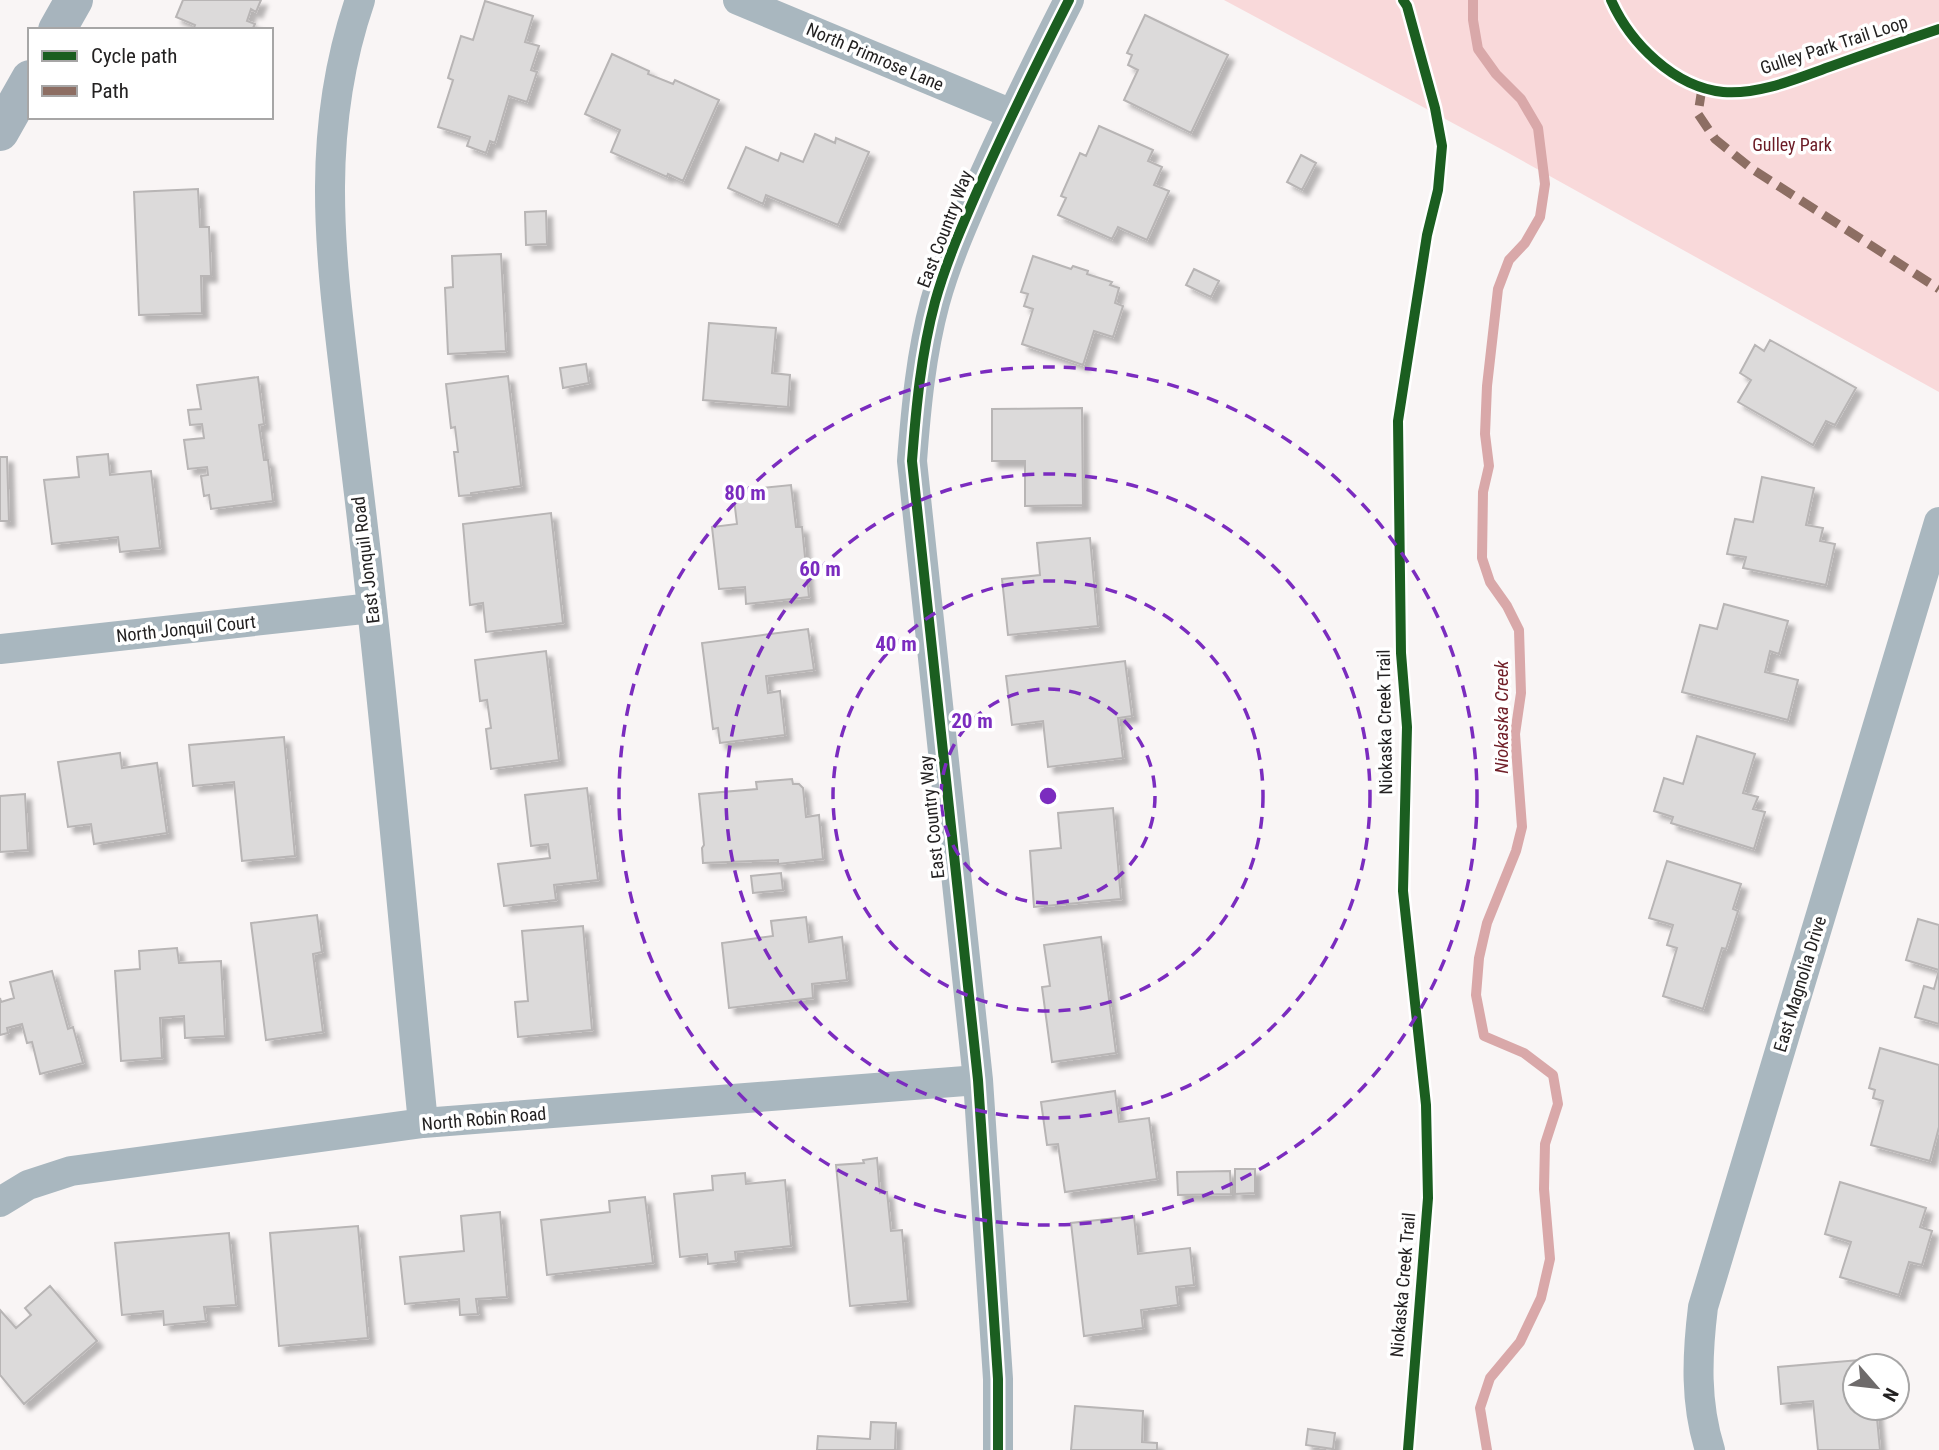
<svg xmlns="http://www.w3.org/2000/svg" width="1939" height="1450" font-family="'Roboto Condensed',sans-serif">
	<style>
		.green { fill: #f9d9da }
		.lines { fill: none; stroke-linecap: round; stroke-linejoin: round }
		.stream { stroke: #d9a8a9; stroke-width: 10 }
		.building { fill: #dcdada; stroke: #b8b5b5; stroke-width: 2; filter: url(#shadow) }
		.street { stroke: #a9b7bf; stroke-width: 30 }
		.secondary { stroke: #a7b4bd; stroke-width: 38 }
		.quiet { stroke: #8d6e63; stroke-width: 9; stroke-dasharray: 18 9; stroke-linecap: butt }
		.cycleway-casing { stroke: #fff; stroke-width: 15 }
		.cycleway { stroke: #1b5e20; stroke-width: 10 }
		.ring { fill: none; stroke: #7b2cbf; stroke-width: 3.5; stroke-dasharray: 12 9 }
		.labels { text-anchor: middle; stroke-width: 7; stroke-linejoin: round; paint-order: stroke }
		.street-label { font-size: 18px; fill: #232121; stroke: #fff }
		.park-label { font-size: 18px; fill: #6b1b25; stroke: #fff }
		.water-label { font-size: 19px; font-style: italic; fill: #712029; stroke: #fff }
		.centre { fill: #7b2cbf; stroke: #fff; stroke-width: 3.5 }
		.ring-label { font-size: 21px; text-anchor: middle; font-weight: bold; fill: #7b2cbf; stroke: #fff; stroke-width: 7; stroke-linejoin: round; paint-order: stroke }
	</style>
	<defs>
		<filter id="shadow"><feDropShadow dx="6" dy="6" stdDeviation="2" flood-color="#0004"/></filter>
	</defs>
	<rect width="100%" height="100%" fill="#f9f5f5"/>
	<path class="green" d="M1224,0h715v392l-438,-243z"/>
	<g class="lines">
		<path class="stream" d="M1473,0v20l5,29 18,25 25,25 17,29 7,56 -5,33 -15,26 -16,17 -11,29 -11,97 -2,48 4,32 -6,26 -1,66 8,24 17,24 12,24 2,63 -6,41 7,93 -6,24 -29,72 -8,35 -3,37 8,41 40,17 29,22 5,29 -13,40 -1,45 6,70 -9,39 -21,44 -30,36 -10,30 7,42"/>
	</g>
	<path class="building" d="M183,0h78l-5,12 -5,-3 -4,12 8,3 -3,6h-59l2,-5 -19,-8z
		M485,1l48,15 -8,26 14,4 -8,24 6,2 -10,30 -18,-6 -14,47 -5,-2 -4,12 -19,-7 3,-9 -32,-10 15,-47 -5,-2 13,-42 12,4z
		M1145,15l83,40 -37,78 -67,-33 14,-30 -10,-5 4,-10 -5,-2z
		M612,54l37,17 -1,3 25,10 2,-4 44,20 -36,81 -15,-7 -1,3 -56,-25 9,-22 -35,-16z
		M1099,126l54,24 -5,11 14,6 -8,18 15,6 -22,49 -29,-13 -6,12 -54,-24 8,-17 -5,-2 19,-43 6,3z
		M815,134l20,9 1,-5 33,14 -31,73 -72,-30 -3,9 -35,-16 18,-41 32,14 3,-8 22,9z
		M1301,155l15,8 -14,27 -15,-8z
		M198,189l2,38h9l2,49h-10l1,37 -63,2 -5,-123z
		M546,211l1,33 -21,1 -1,-33z
		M501,254l5,97 -58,3 -3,-66 8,-1 -1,-31z
		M1033,256l38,13 2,-3 15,5 -1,3 25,8 -2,3 9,3 -4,15 8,3 -10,31 -19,-6 -11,34 -61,-21 11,-35 -9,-3 4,-12 -7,-2z
		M1194,269l25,12 -8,16 -25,-12z
		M709,323l67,5 -4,45 18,2 -2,32 -85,-7z
		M1770,340l86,48 -21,37 -9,-4 -13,24 -75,-43 13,-22 -11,-7 15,-28 9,6z
		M586,364l3,19 -26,5 -3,-20z
		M508,376l13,110 -50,7v2l-12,1 -5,-44h4l-3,-25 -4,1 -5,-44z
		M258,377l6,47 -5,1 5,35h4l5,41 -62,8 -2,-14 -5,1 -3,-20 7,-1 -1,-8 -19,2 -4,-29 20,-2 -2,-14 -12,1 -2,-15 13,-1 -4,-24z
		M1082,408l1,97 -58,1v-45h-33v-52z
		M108,454l2,21 41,-4 9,77 -40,4 -2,-15 -66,7 -8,-64 35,-3 -2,-20z
		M0,457h7l2,64h-9z
		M1762,477l52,11 -8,37 17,3 -3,13 15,3 -9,41 -83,-17 3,-11 -19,-3 8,-35 18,3z
		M791,485l5,42h6l7,70 -63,7 -1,-17 -26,2 -7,-62 25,-3 -4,-33z
		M551,513l12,110 -77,9 -3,-29 -13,2 -7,-81z
		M1090,538l8,88 -90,9 -6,-56 38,-4 -3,-32z
		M1724,604l64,17 -9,33 -9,-3 -5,21 33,8 -10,40 -106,-28 18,-67 17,4z
		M808,629l6,41 -48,6 2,17 12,-2 5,44 -65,8 -2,-15 -5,1 -11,-86z
		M546,651l13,109 -68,9 -5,-40 5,-1 -4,-28 -7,1 -5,-41z
		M1125,661l7,55 -14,2 5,40 -75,9 -5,-46 -31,4 -6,-49z
		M1697,736l58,18 -12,39 15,4 -5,12 12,3 -11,37 -83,-26 2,-6 -19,-6 10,-33 19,6z
		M284,737l11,119 -53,5 -8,-79 -41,4 -4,-41z
		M120,753l2,15 35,-5 10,70 -73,11 -3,-20 -23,3 -10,-65z
		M792,779l1,5h6l4,4 3,29 13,-2 4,44 -45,5v-4l-75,3 -1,-15 2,-3 -5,-51 58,-5 -1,-7z
		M587,788l11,92 -44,5 2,15 -52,6 -6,-42 52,-6 -2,-14 -17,2 -6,-51z
		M25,794l3,56 -28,2v-56z
		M1113,808l8,91 -87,8 -4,-56 31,-3 -3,-35z
		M1667,861l74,23 -8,25 5,2 -12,38 -4,-1 -19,61 -40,-13 14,-48 -10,-3 6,-20 -24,-7z
		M781,873l2,17 -30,3 -2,-17z
		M317,915l5,37 -9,2 10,78 -57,8 -15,-117z
		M806,917l3,25 33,-5 5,43 -35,4 1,14 -84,10 -7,-65 51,-7 -2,-15z
		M1918,919l21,6v99l-24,-7 9,-31 10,3 5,-19 -33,-10z
		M583,926l9,104 -74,7 -3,-35 13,-1 -6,-70z
		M1101,937l15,116 -64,9 -10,-75 8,-1 -6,-41z
		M177,948l2,15 42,-2 4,75 -40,2 -1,-22 -24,2 2,40 -41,3 -6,-90 25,-2 -1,-18z
		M52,971l16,58 5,-2 10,36 -43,11 -8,-32 -5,1 -5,-19 -15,4 1,5 -8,2v-37l1,4 13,-4 -4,-16z
		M1880,1048l59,17v62l-9,34 -59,-16 12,-44 -10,-3 2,-8 -6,-2z
		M1115,1091l4,31 30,-4 8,61 -92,13 -7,-48 -11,1 -6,-43z
		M877,1158l3,35 7,-1 4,39 11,-1 6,71 -58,5 -14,-141 28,-2 -1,-3z
		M1235,1169h20v24l-20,1z
		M1230,1171l1,23 -53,1 -1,-23z
		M745,1173l1,11 39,-4 6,66 -56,6 1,9 -28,3 -1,-10 -27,3 -6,-63 39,-4 -1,-14z
		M1840,1182l86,26 -6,19 12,4 -10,34 -13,-3 -10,33 -59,-18 11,-35 -26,-8z
		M645,1197l8,66 -106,12 -6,-55 69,-8 -1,-11z
		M500,1212l7,85 -31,2 2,15 -18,1 -1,-16 -54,5 -5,-47 64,-6 -3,-35z
		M1134,1216l4,38 52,-6 4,37 -18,2 2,18 -37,5 2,18 -59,8 -13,-113z
		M358,1226l10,112 -89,8 -9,-113z
		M229,1233l7,72 -32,2 2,14 -42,4 -1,-14 -41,4 -7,-72z
		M50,1286l47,55 -73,63 -24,-29v-65l16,18 15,-13 -6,-7z
		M1871,1359l1,7h-17v42h21l4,42h-62l-5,-49 -32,3 -3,-37z
		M1075,1406l68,5 -1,31 15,1v7h-86z
		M871,1422l25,1 -1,27h-78l1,-14 52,3z
		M1308,1429l27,4 -2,16 -27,-4z"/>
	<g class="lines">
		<path class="street" d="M360,0c-44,128 -31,245 -15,377 9,77 19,154 27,231 19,171 34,343 51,515
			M738,0l274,114
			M0,649l372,-41
			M0,1202l28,-17 43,-14 352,-48 555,-43
			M998,1450v-71l-20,-299 -66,-619c4,-53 9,-107 23,-159 12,-43 30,-83 48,-124 27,-60 56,-119 86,-178
			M1710,1450c-15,-47 -13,-94 -7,-143l236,-785"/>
		<path class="secondary" d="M57,30l17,-30
			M0,132l30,-53"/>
		<path class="quiet" d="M1702,88l-4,26 17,25 37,30 187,120"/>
		<defs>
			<path id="cycleway" d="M1403,0l4,6 28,102 7,38 -4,44 -11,45 -29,186 3,232 6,74 -4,164 23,214 2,93 -20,252
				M1611,0c19,43 63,87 112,92 37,3 75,-14 109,-26 36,-13 71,-25 107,-37
				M998,1450v-71l-20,-299 -66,-619c4,-53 9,-107 23,-159 12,-43 30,-83 48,-124 27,-60 56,-119 86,-178"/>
		</defs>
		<use href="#cycleway" class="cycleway-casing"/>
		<use href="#cycleway" class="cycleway"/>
	</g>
	<g class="ring">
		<circle cx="1048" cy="796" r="107"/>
		<circle cx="1048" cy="796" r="215"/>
		<circle cx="1048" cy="796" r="322"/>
		<circle cx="1048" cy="796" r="429"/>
	</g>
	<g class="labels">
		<g class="street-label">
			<text transform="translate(1834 45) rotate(-18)" y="6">Gulley Park Trail Loop</text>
			<text transform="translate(875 57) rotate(23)" y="6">North Primrose Lane</text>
			<text transform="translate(945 229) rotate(-69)" y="6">East Country Way</text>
			<text transform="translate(366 560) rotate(-97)" y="6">East Jonquil Road</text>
			<text transform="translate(186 629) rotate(-6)" y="6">North Jonquil Court</text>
			<text transform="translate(1385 722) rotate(-91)" y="6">Niokaska Creek Trail</text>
			<text transform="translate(932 817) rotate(-96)" y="6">East Country Way</text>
			<text transform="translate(1800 984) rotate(-73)" y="6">East Magnolia Drive</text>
			<text transform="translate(484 1119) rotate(-5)" y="6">North Robin Road</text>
			<text transform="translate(1403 1285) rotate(-85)" y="6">Niokaska Creek Trail</text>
		</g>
		<g class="park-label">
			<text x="1792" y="151">Gulley Park</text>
		</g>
		<g class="water-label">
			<text transform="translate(1501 717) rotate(-90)" y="7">Niokaska Creek</text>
		</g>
	</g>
	<circle cx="1048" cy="796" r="10" class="centre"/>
	<g class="ring-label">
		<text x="745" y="500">80 m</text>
		<text x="820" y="576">60 m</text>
		<text x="896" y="651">40 m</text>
		<text x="972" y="728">20 m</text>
	</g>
	<rect x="28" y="28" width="245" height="91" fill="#ffffff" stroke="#a7a6a6" stroke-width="2"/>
	<rect x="42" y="51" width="35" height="10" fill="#1b5e20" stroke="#a7a6a6" stroke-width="2"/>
	<text x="91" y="63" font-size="21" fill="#232121">Cycle path</text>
	<rect x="42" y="86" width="35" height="10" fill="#8d6e63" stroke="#a7a6a6" stroke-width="2"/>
	<text x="91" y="98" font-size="21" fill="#232121">Path</text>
	<g transform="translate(1876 1387) rotate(118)"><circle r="33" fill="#ffffff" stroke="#a7a6a6" stroke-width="2"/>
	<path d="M0-5L12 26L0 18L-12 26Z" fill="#6e6b6b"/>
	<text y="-10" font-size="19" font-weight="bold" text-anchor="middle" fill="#232121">N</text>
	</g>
</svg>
